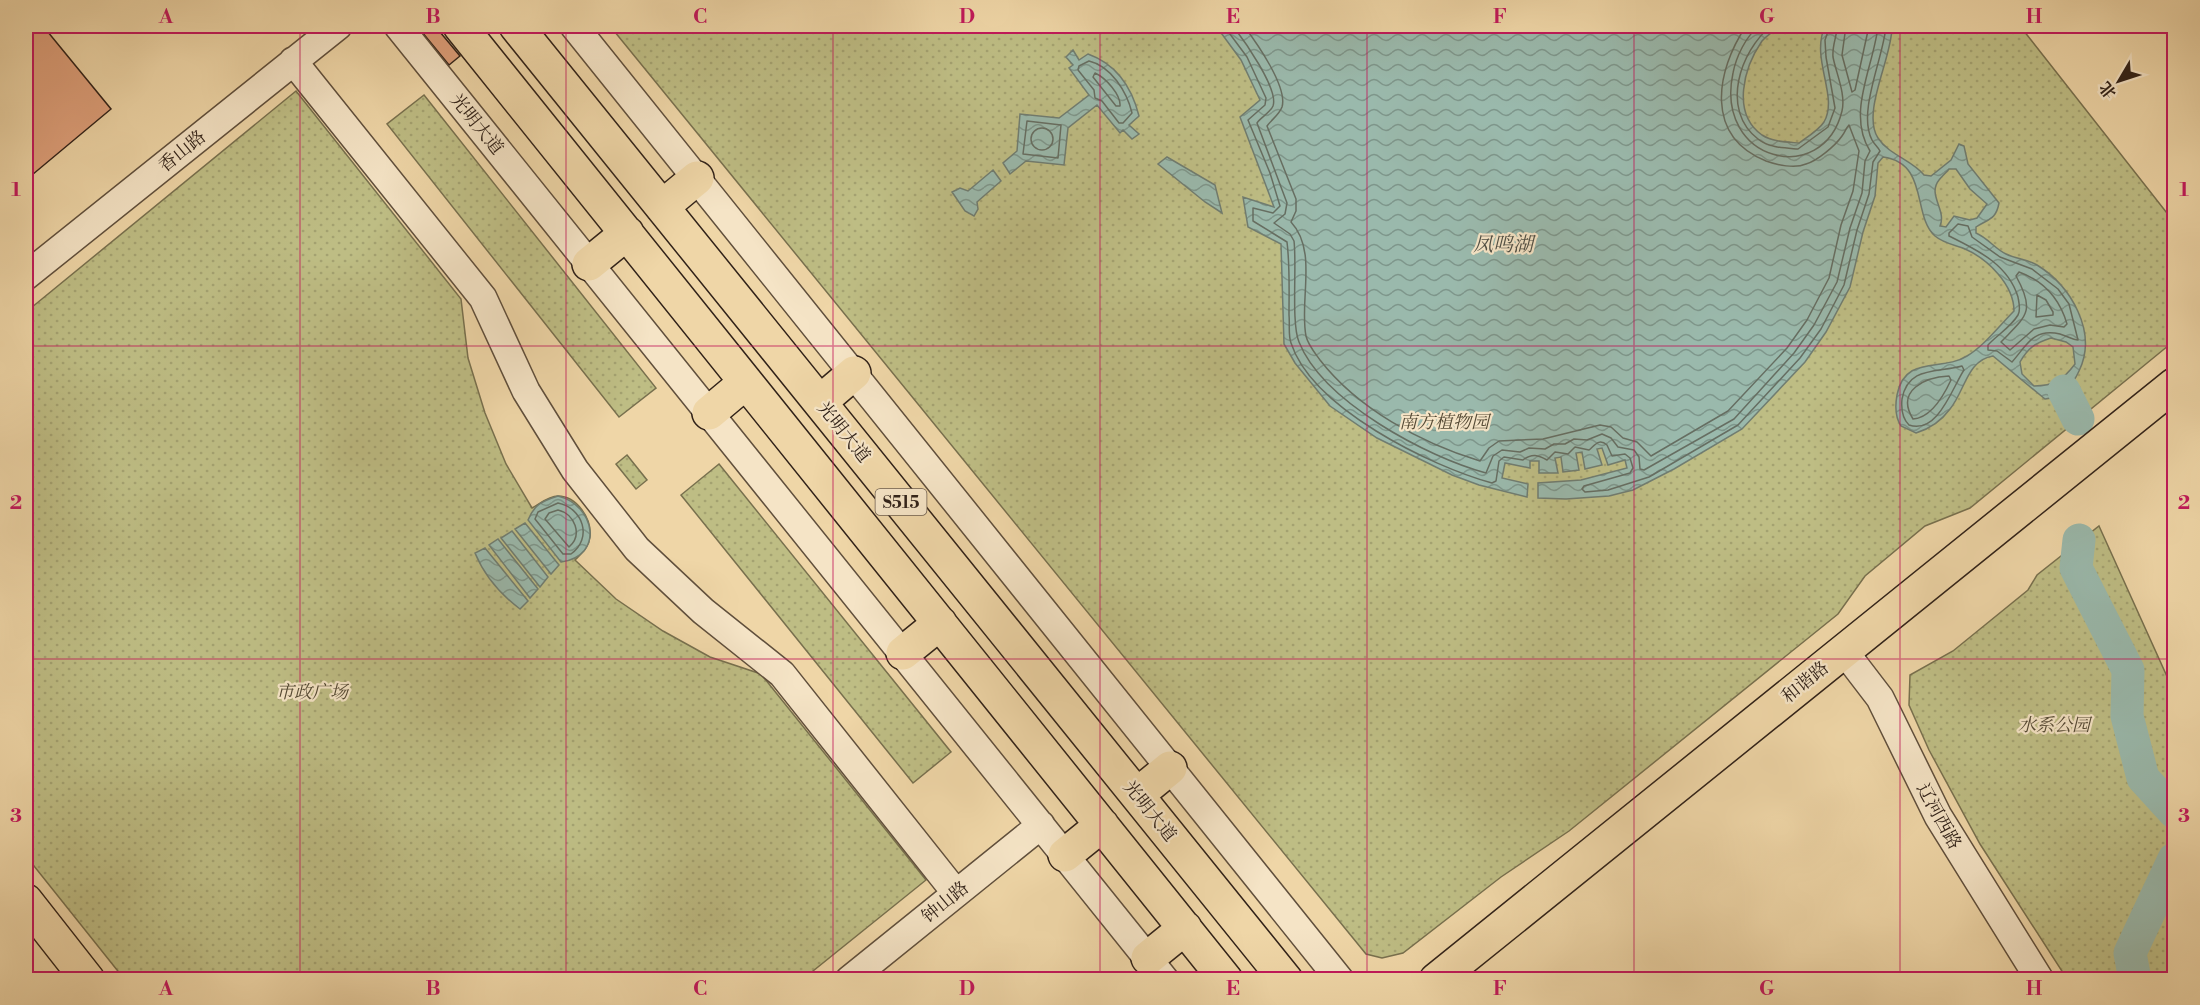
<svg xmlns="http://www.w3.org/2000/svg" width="2200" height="1005" font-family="'Libre Bodoni','Noto Serif SC',serif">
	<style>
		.park { fill: url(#park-dots); stroke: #78704e; stroke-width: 1.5 }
		.water { fill: url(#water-waves); stroke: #707d71; stroke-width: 1.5; fill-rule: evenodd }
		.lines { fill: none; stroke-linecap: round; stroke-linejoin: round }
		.shore { stroke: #666e62; stroke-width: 1.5 }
		.river { stroke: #9ab9ac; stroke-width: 33 }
		.building { fill: #dfa07b; stroke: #312219; stroke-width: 1.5 }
		.minor-casing { stroke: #604f3c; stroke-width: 30 }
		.major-casing { stroke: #312219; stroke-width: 36 }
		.minor { stroke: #f5e4c6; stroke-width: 27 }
		.major { stroke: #efd6a7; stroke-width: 33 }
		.grid { fill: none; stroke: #c2185b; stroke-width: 1.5; stroke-opacity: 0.55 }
		.labels { text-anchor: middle; stroke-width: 4.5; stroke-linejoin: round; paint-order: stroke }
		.shield { fill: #f5e4c6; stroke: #6c5c4d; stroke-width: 1.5 }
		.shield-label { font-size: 16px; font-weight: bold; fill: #312219 }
		.street-label { font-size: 18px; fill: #312219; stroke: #f5e4c6 }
		.park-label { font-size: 18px; font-style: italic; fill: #544934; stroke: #f5e4c6 }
		.water-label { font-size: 20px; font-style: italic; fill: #504f45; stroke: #f5e4c6 }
		.neatline { fill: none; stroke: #c2185b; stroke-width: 2 }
		.grid-label { font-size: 20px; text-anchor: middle; font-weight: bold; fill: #c2185b }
	</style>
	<defs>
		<pattern id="park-dots" width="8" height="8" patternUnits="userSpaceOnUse" patternTransform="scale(1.5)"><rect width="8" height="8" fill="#bebd84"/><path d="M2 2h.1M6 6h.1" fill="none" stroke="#a4a271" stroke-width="1.8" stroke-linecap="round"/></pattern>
		<pattern id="water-waves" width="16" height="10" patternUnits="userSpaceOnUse" patternTransform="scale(1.5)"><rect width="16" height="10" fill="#9ab9ac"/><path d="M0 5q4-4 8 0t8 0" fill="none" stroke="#7e968b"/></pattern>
	</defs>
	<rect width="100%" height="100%" fill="#efd6a7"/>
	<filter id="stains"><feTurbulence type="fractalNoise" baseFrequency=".00333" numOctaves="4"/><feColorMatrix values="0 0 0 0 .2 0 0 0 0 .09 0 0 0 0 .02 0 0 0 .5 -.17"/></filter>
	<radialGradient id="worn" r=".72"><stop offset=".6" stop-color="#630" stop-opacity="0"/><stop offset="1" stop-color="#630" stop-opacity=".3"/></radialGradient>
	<path class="park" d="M610,26h1410l154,196v119l-204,167 -45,18 -60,50 -27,38 -269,217 -68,46 -98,76 -21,5 -16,-4z
		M296,91l165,208 7,59 17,55 21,51 26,44c8,-4 16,-12 26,-12 19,0 34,23 32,41 -1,10 -8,16 -15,23l41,39 47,32 47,26 51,17 165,206 -123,99 -678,1 -99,-124v-544z
		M424,95l232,293 -37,29 -232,-293z
		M627,455l20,25 -11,9 -20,-25z
		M719,464l232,288 -38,31 -232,-288z
		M2099,526l75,166v287h-107l-87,-135 -51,-94 -20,-45 1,-30 43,-24 75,-61 9,-15z"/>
	<path class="water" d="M1216,26h564c-6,5 -13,9 -18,15 -18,26 -31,72 0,94 11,7 25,7 37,8 7,-5 20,-13 25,-21 15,-26 -14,-63 1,-96h67c1,30 -31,86 -14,112 11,17 34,22 46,37l7,1 20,-16 8,-16 5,2 4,18 31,39c-3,17 -11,16 -23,24v6c12,5 19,16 30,21 10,5 21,5 31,11 34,21 61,67 42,106 -6,14 -19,27 -34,28l-52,-43c-26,4 -28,35 -43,53 -8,11 -21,20 -34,24l-15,-7c-6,-9 -6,-20 -4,-31 8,-41 45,-23 70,-39 17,-10 32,-30 47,-45 0,-26 -26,-52 -49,-62 -10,-4 -22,-6 -30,-13 -23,-20 -6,-73 -52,-79l-5,6 -3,33 -12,36 -13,55 -24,45 -21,30 -63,67 -68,40 -41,21 -24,6 -43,3 -28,-1v-15l43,-3 46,-12 -2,-8 -17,5 -6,-17 -5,1 5,16 -17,4 -3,-17 -6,1 3,17 -16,2 -2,-15 -6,1 3,15h-19v-12h-9v7l-25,-5 -3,15 26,6 -1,13 -48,-12 -27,-10 -75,-37 -47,-32 -35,-43 -11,-19 -3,-100 -33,-17 -5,-30 31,10 -34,-90 20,-17 -19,-40zM1949,169h7l14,20 17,15 -10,14 -7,2 -16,-4 -8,11 -6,-1c7,-16 -13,-31 -1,-46 3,-4 7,-7 10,-11zM2051,338l15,4 7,5 2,17c-12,16 -21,22 -41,22l-12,-12 -2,-12c8,-14 15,-19 31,-24z
		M1073,50l6,10 9,-6c28,10 44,34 51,62l-10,9 10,9 -7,5 -9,-9 -3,3 -23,-28 -29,23 -4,37 -38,-4 -16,13 -7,-11 14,-12 3,-37 39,4 30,-23 -20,-27 4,-3 -7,-8z
		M1167,157l48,28 7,28 -17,-11 -47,-38z
		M993,170l8,11 -24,21 1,7 -4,7 -9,-5 -13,-19 8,-4 8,3z
		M558,496c37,9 47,60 3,66l-33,-42c6,-15 14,-19 30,-24z
		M525,523l34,42 -8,9 -36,-45z
		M512,531l36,46 -8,10 -39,-49z
		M498,539l40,50 -8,9 -41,-53z
		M485,548l43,53 -8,8c-20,-15 -35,-32 -45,-56z"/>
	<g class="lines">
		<path class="shore" d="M1224,26l23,31 19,41 -1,7 -17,15 22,53 10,33 -7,7 -20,-5v13l34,21c3,24 2,49 2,73 1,9 -1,20 2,28 21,65 139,123 201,140l4,-2 3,-20 5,-4 19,3c9,-7 15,-5 24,0l8,-8 13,2 7,-7 14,3c6,-5 10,-12 18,-5l5,11 13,-2 5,4 3,10 -3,5 -46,13 -2,3 3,3 23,-2 41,-13 89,-52 62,-67 21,-29 23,-44 13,-55 12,-36 4,-32 7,-11c-2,-4 -6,-7 -8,-11 -15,-28 12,-84 14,-114
			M1233,26c10,13 46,63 40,80 -3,7 -12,11 -16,17l30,80 -2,11 -11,9 16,11 4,7c3,24 -3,82 5,101 24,60 128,115 187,131l7,-17 9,-6 18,2 9,-4 16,1 9,-5h11l9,-5 13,1 15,-6 9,4 7,9 16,3 5,7 1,12 4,1 90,-51 60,-66 20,-28 23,-43 13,-54 12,-35 3,-32 5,-10c-24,-38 4,-85 8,-125
			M1244,26c12,16 44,61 38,81 -3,8 -10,12 -15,19l29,73v12l-5,11c27,29 8,78 15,114 2,9 9,17 14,24 38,49 101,83 160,101l9,-13 10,-7 44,-2 57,-14 11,2 12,11 14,4 14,14 77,-45 59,-63 20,-28 22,-42 12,-53 12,-34 6,-40 -10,-26c-3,3 -4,7 -7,11 -7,10 -25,25 -36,28 -11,5 -29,1 -40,-3 -62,-25 -50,-90 -20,-135
			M1759,26c-13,10 -23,31 -26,47 -19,89 90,115 109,38 4,-17 -6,-38 -9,-54 -1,-12 4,-20 4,-31
			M1771,26c-31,25 -51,84 -13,113 11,9 27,9 40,10l30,-22 7,-19 -9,-51 -1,-17 5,-14
			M1846,26l-4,29 10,37 3,-2 14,-64
			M1089,61c22,5 38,31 43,52l-9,10h-4l-17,-22 -7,-3 -1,-8 -16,-20 1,-4z
			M1095,73c11,5 26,22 25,33h-4l-23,-29z
			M1027,121l34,4 -3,33 -35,-4z
			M1031 139a11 11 0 1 1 22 0a11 11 0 1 1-22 0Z
			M1958,224l10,2 4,11 28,20 32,12 26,20 11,15 9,36c-5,0 -11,-4 -18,-6 -27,-6 -33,11 -48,28l-15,-11 -9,-1v-5c9,-10 23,-18 30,-30 3,-5 1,-12 0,-18 -10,-33 -41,-47 -69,-61v-3z
			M2019,272c25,9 41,28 48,52l-3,3 -14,-2 -16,4 -24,21 -9,-8c25,-26 35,-30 15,-66z
			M2037,295l9,5 7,12v3l-17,2z
			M1962,366l2,4c-11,16 -26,65 -55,55 -7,-7 -8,-16 -7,-26 6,-33 35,-26 60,-33z
			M1949,376l2,4c-7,15 -20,38 -38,39 -18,-29 13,-42 36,-43z
			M558,503c25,5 35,35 13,51h-8l-28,-35 3,-7z
			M558,510c17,4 25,25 11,37l-24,-28 4,-6z"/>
		<path class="river" d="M2064,391l14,28
			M2079,540l-3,28 52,102 -1,46 16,62 31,34
			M2135,980l-5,-27 44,-94"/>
	</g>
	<path class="building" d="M26,26h17l68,83 -85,71z
		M417,26h18l25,30 -11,9z"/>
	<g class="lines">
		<defs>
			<path id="minor" d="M398,26l767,954
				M574,26l766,954
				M293,61l190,237 43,93 49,79 62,79 66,62 79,63 174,219
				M26,276l312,-250
				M1844,651l36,47 58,118 102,164
				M849,980l192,-155"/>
			<path id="major" d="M460,26l766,954
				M516,26l770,954
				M662,207l35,-29
				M589,264l38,-31
				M820,402l34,-29
				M709,413l37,-31
				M903,653l37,-30
				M1137,795l33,-27
				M1065,855l37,-30
				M26,901l62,79
				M1148,958l37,-30
				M1436,980l738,-595"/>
		</defs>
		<use href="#minor" class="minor-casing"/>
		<use href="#major" class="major-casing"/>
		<use href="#minor" class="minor"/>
		<use href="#major" class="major"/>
	</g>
	<path class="grid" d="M300,26v954M566,26v954M833,26v954M1100,26v954M1367,26v954M1634,26v954M1900,26v954M26,346h2148M26,659h2148"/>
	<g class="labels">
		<rect class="shield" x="875.5" y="489" width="51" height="26" rx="4.5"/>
		<g class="shield-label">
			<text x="901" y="508">S515</text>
		</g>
		<g class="street-label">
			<text transform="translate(477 124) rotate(51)" y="6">光明大道</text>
			<text transform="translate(182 151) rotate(-39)" y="6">香山路</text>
			<text transform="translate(844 432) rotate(51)" y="6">光明大道</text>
			<text transform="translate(1805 682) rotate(-39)" y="6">和谐路</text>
			<text transform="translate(1150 811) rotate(51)" y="6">光明大道</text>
			<text transform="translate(1939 816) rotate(61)" y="6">辽河西路</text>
			<text transform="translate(945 902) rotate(-39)" y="6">钟山路</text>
		</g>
		<g class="park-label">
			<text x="1444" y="428">南方植物园</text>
			<text x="312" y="698">市政广场</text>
			<text x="2054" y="731">水系公园</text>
		</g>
		<g class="water-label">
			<text x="1503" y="251">凤鸣湖</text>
		</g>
	</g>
	<rect width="2200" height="1005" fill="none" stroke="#efd6a7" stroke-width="66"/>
	<g transform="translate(2119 81) rotate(231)" stroke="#f5e4c6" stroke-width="4.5" paint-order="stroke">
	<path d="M0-4.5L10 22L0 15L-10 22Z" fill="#312219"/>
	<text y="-9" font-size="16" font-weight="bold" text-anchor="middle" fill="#312219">北</text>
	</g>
	<rect x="33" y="33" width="2134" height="939" class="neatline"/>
	<g class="grid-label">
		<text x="166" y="23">A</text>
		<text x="433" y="23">B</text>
		<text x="700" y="23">C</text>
		<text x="967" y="23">D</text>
		<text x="1233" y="23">E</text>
		<text x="1500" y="23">F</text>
		<text x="1767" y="23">G</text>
		<text x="2034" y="23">H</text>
		<text x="16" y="196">1</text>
		<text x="2184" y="196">1</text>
		<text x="16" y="509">2</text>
		<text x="2184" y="509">2</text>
		<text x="16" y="822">3</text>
		<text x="2184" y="822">3</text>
		<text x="166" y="995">A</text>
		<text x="433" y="995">B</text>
		<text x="700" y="995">C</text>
		<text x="967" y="995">D</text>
		<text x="1233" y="995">E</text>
		<text x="1500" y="995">F</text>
		<text x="1767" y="995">G</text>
		<text x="2034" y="995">H</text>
	</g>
	<rect width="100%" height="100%" filter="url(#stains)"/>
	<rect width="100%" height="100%" fill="url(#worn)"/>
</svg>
